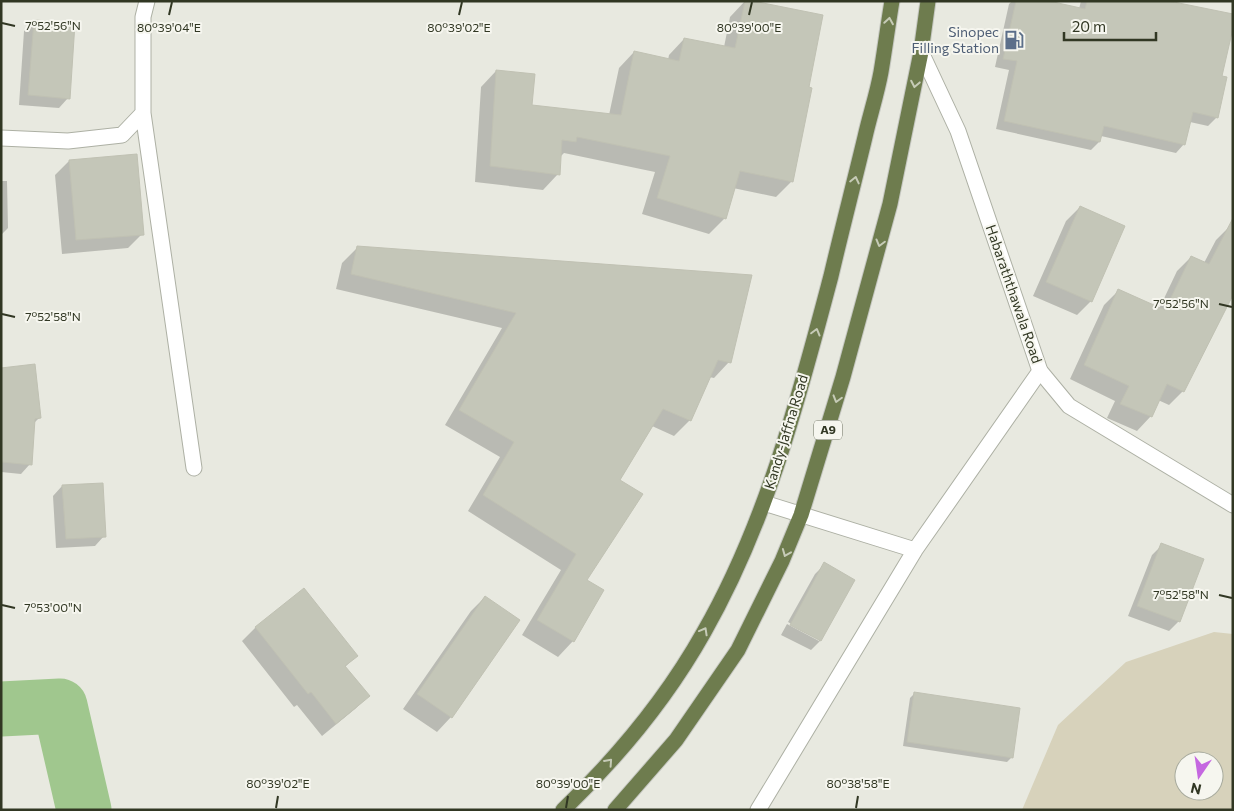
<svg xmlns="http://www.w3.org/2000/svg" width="1234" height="811" font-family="Commissioner,sans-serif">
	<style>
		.green { fill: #d7d2bb; fill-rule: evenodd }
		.shadow { fill: #0003 }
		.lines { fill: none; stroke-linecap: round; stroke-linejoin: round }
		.river { stroke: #a0c78e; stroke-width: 55 }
		.building { fill: #c4c6b8; stroke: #c0c1b3 }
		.minor-casing { stroke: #adb0a4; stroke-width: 17 }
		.tertiary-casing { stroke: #adb0a4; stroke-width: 17 }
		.trunk-casing { stroke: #c5c7c1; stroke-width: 17 }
		.minor { stroke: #fff; stroke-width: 15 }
		.tertiary { stroke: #fff; stroke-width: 15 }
		.trunk { stroke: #6e7c4e; stroke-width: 15 }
		.oneway { stroke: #c6cbb7 }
		.ticks { fill: none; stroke: #313723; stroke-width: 2 }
		.labels { text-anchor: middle; stroke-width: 4; stroke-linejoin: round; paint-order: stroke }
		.shield { fill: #f6f6ef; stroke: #6c7060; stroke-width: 1 }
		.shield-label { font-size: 12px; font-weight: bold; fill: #313723 }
		.service-label { font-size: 14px; fill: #4e5e75; stroke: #f6f6ef; text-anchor: end }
		.street-label { font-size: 14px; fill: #313723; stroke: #f6f6ef }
		.ticks-label { font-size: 12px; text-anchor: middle; fill: #313723; stroke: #f6f6ef; stroke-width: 4; stroke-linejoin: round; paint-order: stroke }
	</style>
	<rect width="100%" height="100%" fill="#e8e9e0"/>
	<path class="green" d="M1214,632l19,2v176h-211l36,-85 68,-63zM1184,761h30v30h-30z"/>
	<path class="shadow" d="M745,1l47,180 -16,16 -43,-9 -8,30 -16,16 -67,-20 13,-42 -91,-19 -4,4 -2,17 -15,16 -68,-8 6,-95 15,-16 34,35 79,9 10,-47 15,-16 34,8 1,-5 15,-16 40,8 6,-30z
		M1012,1h31l36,8 2,-8h82l57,76 -3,40 -9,9 -18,-4 -6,22 -8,9 -75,-17 -2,6 -8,8 -95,-21 13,-59 -14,-3 14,-63z
		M34,21l34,77 -9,10 -40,-3 5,-74z
		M69,161l73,73 -14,14 -66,6 -7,-79z
		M1,181h6l1,47 -7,7z
		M1080,207l11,94 -14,14 -44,-19 33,-75z
		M1230,226l-47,165 -14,14 -11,-5 -7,16 -14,15 -30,-13 8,-17 -45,-22 34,-74 15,-15 40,19 18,-38 14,-14 13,6 12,-23z
		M358,247l371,115 -15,16 -5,-1 -19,43 -16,16 -22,-10 -34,55 -33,99 -12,61 -15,16 -36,-22 39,-65 -93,-59 32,-54 -55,-32 57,-97 -166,-39 6,-26z
		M1,369l38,49 -6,6 -3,40 -9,10 -20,-2z
		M62,486l42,50 -9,10 -39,2 -3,-52z
		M1162,545l40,15 -24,62 -9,9 -41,-15 24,-61z
		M825,564l-5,77 -9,9 -30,-15 6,-11 32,17v-2l-31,-17 27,-48z
		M304,590l52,66 -11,11 23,29 -13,13 -33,27 -25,-31 -3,2 -52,-66 13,-13z
		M485,597l34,23 -68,97 -14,15 -34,-23 68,-98z
		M914,694l97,64 -4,4 -104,-16 7,-48z"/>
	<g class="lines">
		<path class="river" d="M1,709l59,-3 24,104"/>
	</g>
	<path class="building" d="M745,1h8l70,14 -14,72 3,1 -19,94 -53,-11 -14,48 -69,-21 13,-42 -93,-19 -1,5 -14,-2 -2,35 -70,-9 6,-96 39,4 -3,31 89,10 13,-64 45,10 5,-23 51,10z
		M1016,1h33l36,8 2,-8h82l64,13v14l-11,48 5,1 -9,41 -25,-6 -8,33 -81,-19 -4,16 -96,-21 13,-60 -14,-2z
		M34,20l41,3 -5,76 -42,-4z
		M137,154l7,81 -68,5 -7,-80z
		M1080,206l45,20 -33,76 -46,-20z
		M1233,218v77l-49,97 -17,-8 -15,33 -32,-13 9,-18 -45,-21 34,-76 47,21 26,-54 18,8z
		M357,246l395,29 -21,88 -13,-3 -27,61 -28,-12 -43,71 23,14 -56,86 17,10 -30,52 -37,-22 39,-66 -93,-59 31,-53 -55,-32 57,-97 -165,-39z
		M35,364l6,54 -6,1 -3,46 -31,-3v-94z
		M103,483l3,54 -40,2 -4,-54z
		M1161,543l43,16 -24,63 -43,-16z
		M824,562l31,18 -34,61 -31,-16z
		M304,588l54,68 -13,10 25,30 -34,28 -25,-32 -3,2 -53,-67z
		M485,596l35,24 -68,98 -35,-24z
		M914,692l106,16 -7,50 -106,-16z"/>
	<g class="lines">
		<defs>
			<path id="minor" d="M143,113l51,355
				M1,138l67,3 54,-6 21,-22v-96l4,-16
				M764,503l151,47
				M758,810l157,-260 125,-179"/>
			<path id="tertiary" d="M921,52l37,79 82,240 29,35 164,99"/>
			<path id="trunk" d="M563,810c54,-52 104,-112 141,-178 63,-110 95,-235 127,-356 11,-47 23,-93 34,-139 5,-22 12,-43 16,-65 4,-24 7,-47 11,-71
				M615,810l61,-70 62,-90 44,-89 19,-46 42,-138 47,-173 31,-152 7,-51"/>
		</defs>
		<use href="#minor" class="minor-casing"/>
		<use href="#tertiary" class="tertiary-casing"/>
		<use href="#trunk" class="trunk-casing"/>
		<use href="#minor" class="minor"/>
		<use href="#tertiary" class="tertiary"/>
		<use href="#trunk" class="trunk"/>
	</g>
	<defs><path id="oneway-chevron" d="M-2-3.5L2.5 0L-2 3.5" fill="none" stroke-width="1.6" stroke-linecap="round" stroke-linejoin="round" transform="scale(1.25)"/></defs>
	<g class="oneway">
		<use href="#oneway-chevron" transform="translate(889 21) rotate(-81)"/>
		<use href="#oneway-chevron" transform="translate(915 84) rotate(101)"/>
		<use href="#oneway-chevron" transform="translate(855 180) rotate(-77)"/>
		<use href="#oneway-chevron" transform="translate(880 243) rotate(105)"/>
		<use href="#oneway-chevron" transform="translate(816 332) rotate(-75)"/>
		<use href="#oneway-chevron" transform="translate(837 399) rotate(106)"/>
		<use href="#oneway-chevron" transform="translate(786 553) rotate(112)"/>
		<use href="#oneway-chevron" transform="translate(704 631) rotate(-61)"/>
		<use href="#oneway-chevron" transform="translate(609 762) rotate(-48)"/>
	</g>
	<path class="ticks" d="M169,15l3,-13M459,15l3,-13M749,15l3,-13M2,23l13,3M1219,304l13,3M2,314l13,3M1219,595l13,3M2,605l13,3M276,808l2,-12M566,808l2,-12M856,808l2,-12"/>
	<defs>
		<symbol id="fuel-bare" viewBox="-9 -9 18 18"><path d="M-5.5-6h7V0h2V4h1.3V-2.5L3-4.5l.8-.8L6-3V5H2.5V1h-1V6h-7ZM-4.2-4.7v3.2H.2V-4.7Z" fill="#5c6f8a" stroke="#f6f6ef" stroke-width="2.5" paint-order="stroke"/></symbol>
	</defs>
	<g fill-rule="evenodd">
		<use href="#fuel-bare" x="1000" y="26" width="28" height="28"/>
	</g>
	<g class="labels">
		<rect class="shield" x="814" y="420.5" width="28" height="19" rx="4"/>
		<g class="shield-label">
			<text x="828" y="434">A9</text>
		</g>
		<g class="service-label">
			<text x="999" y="37">Sinopec<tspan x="999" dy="16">Filling Station</tspan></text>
		</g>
		<g class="street-label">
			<text transform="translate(1014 294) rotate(71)" y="5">Habaraththawala Road</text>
			<text transform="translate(786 432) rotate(-73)" y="5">Kandy-Jaffna Road</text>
		</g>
	</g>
	<g class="ticks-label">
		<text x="53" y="30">7°52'56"N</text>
		<text x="169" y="32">80°39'04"E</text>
		<text x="459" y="32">80°39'02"E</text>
		<text x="749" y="32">80°39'00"E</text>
		<text x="1181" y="308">7°52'56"N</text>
		<text x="53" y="321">7°52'58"N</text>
		<text x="1181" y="599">7°52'58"N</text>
		<text x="53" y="612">7°53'00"N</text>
		<text x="278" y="788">80°39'02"E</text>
		<text x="568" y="788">80°39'00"E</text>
		<text x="858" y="788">80°38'58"E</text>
	</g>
	<rect width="1234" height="811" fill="none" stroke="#313723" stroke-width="5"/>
	<g transform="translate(1199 776) rotate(193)"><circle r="24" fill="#f6f6ef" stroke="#a7aa9d"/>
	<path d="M0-4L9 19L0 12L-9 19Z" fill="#c567e0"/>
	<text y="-8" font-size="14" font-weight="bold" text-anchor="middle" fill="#313723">N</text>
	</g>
	<path d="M1064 32v8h92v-8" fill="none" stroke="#313723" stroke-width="2.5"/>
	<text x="1072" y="32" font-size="15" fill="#313723" stroke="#f6f6ef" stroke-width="4" paint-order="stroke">20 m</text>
</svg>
